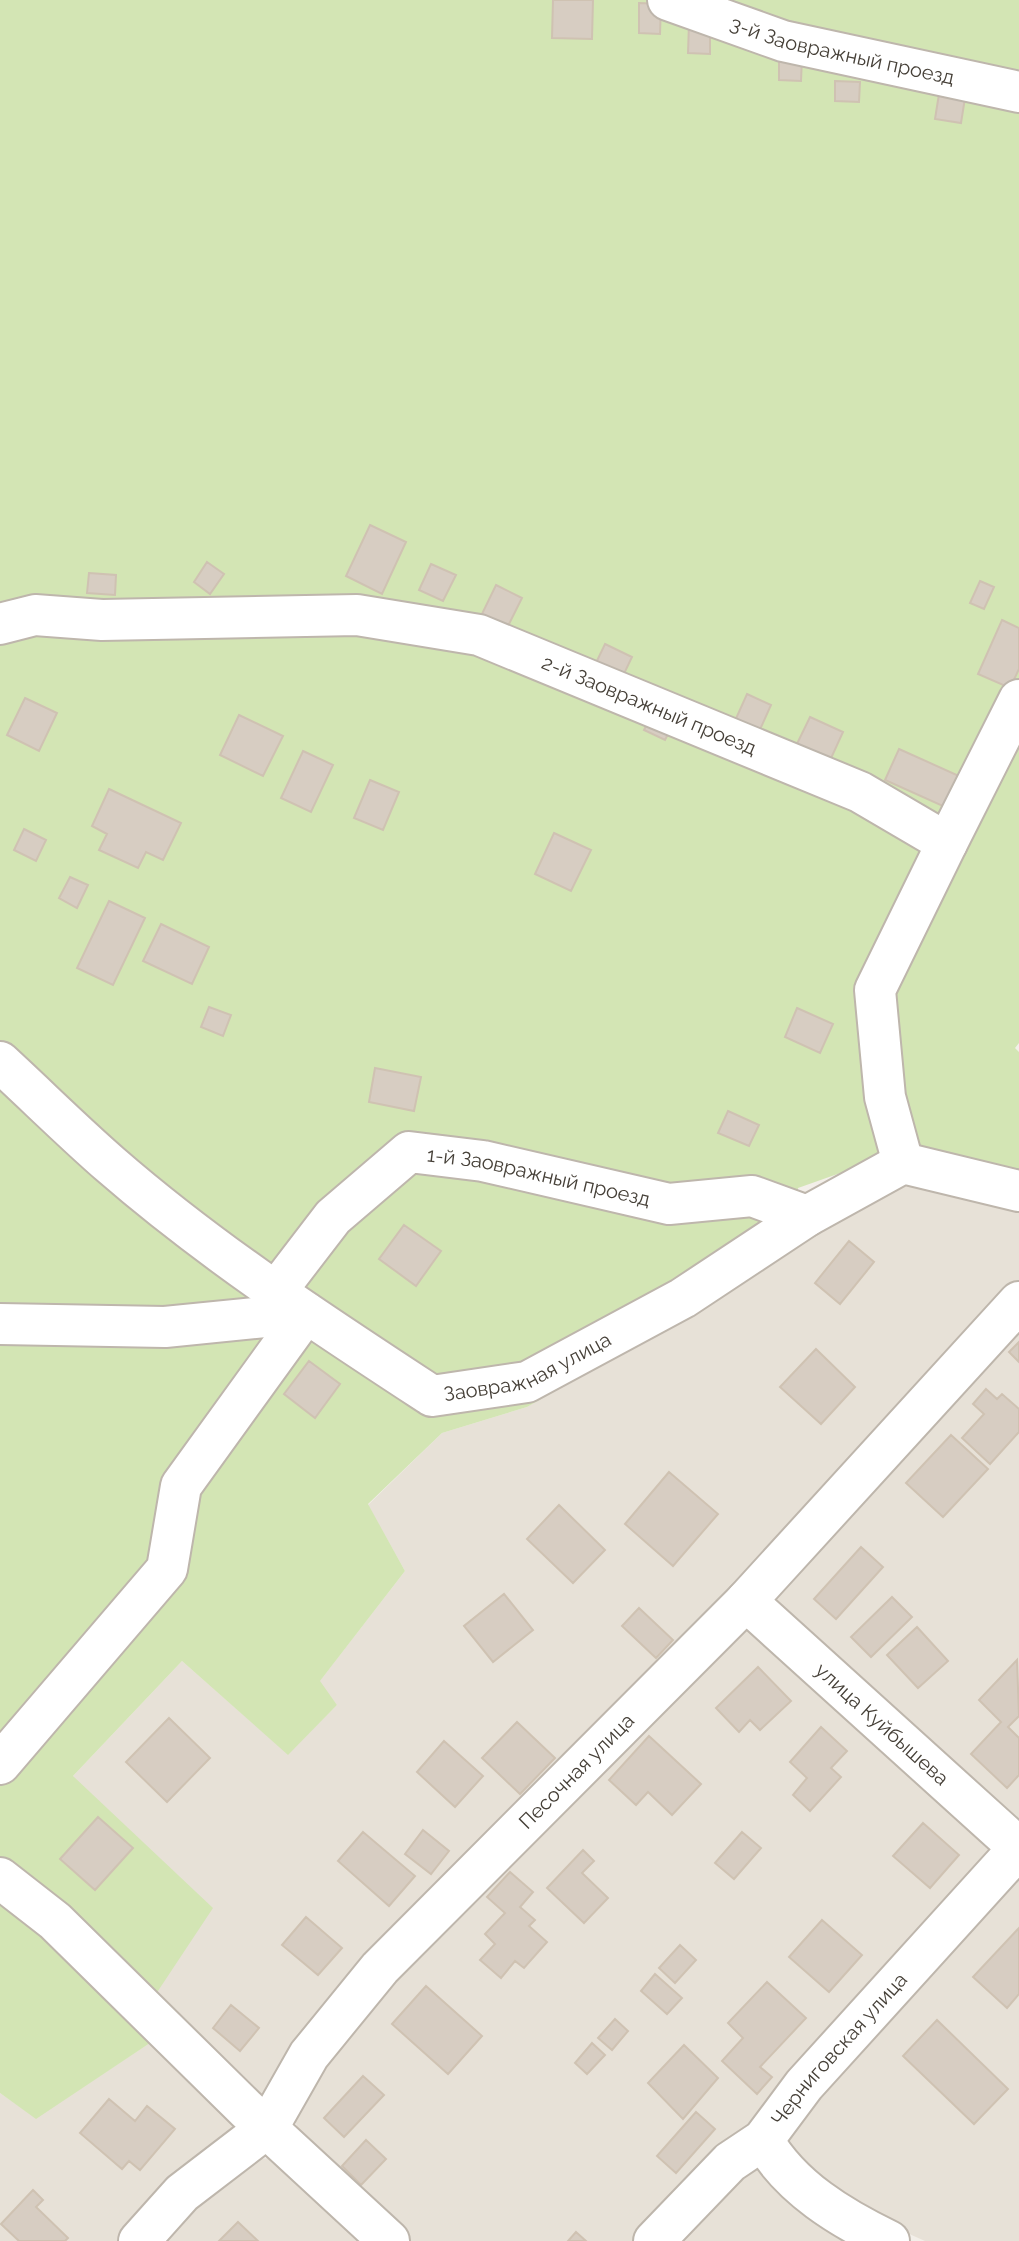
<svg xmlns="http://www.w3.org/2000/svg" width="1019" height="2241" font-family="Raleway,sans-serif">
	<style>
		.residential { fill: #e7e1d7 }
		.green { fill: #d3e5b4 }
		.building { fill: #d7cdc2; stroke: #cfc2b2; stroke-width: 2 }
		.lines { fill: none; stroke-linecap: round; stroke-linejoin: round }
		.minor-casing { stroke: #beb6ac; stroke-width: 44 }
		.minor { stroke: #fff; stroke-width: 40 }
		.labels { text-anchor: middle; stroke-width: 6; stroke-linejoin: round; paint-order: stroke }
		.street-label { font-size: 20px; fill: #464038; stroke: #fff }
	</style>
	<rect width="100%" height="100%" fill="#f3efe9"/>
	<path class="residential" d="M895,1176l124,25v80l-746,813 -22,7 -99,-101 -79,-224 109,-115 106,93 49,-49 -18,-23 86,-111 -37,-66 74,-72 85,-26z
		M1019,1324v498l-243,-209 -1,-20z
		M760,1627l239,227 -359,387h-235l-104,-100 -7,-25 43,-75 194,-203 205,-205z
		M1019,1875v366h-94l-45,-20 -49,-28 -43,-45 -3,-14z
		M159,2037l79,79 -1,14 -66,53 -53,58h-118v-148l36,25z
		M270,2158l102,83h-224l99,-81z
		M761,2164l100,77h-194l70,-72z"/>
	<path class="green" d="M0,0h1019v1043l-4,5 4,4v125l-108,-29 -113,40v48l-111,80 -160,91 -85,26 -74,71 37,67 -85,110 17,24 -49,50 -106,-94 -109,115 140,132 -61,92 7,37 -123,82 -36,-26z"/>
	<path class="building" d="M553,0h40l-1,39 -40,-1z
		M639,3l22,1 -1,30 -21,-1z
		M689,24h21v30l-22,-1z
		M779,57l23,1 -1,23 -22,-1z
		M835,81l25,1 -1,20 -24,-1z
		M939,94l26,4 -4,25 -26,-4z
		M370,525l36,17 -24,52 -36,-18z
		M207,562l17,12 -14,20 -16,-12z
		M431,564l25,11 -13,26 -24,-11z
		M89,573l27,2 -1,20 -28,-2z
		M980,581l14,6 -10,22 -14,-6z
		M496,585l26,13 -15,30 -26,-12z
		M1002,620l17,8v41l-9,19 -32,-14z
		M605,644l27,13 -11,23 -27,-13z
		M747,694l24,11 -13,29 -24,-11z
		M25,698l32,15 -18,38 -32,-16z
		M239,715l44,21 -20,40 -43,-21z
		M810,717l33,15 -16,35 -34,-15z
		M650,718l21,10 -6,12 -21,-10z
		M899,749l60,27 -14,31 -60,-27z
		M303,751l30,14 -22,47 -30,-14z
		M370,780l29,12 -16,38 -29,-12z
		M109,789l72,34 -18,37 -17,-8 -8,16 -39,-18 8,-16 -15,-8z
		M24,829l22,11 -10,21 -22,-11z
		M554,833l37,17 -20,41 -36,-17z
		M70,877l18,8 -11,23 -18,-10z
		M109,901l36,17 -32,67 -36,-17z
		M161,924l48,23 -17,37 -49,-23z
		M209,1007l22,8 -8,21 -22,-9z
		M797,1008l36,16 -13,29 -35,-16z
		M375,1068l46,9 -7,34 -45,-9z
		M728,1111l31,14 -10,21 -31,-13z
		M404,1225l37,26 -25,35 -37,-27z
		M849,1241l25,21 -34,42 -25,-21z
		M1019,1342v20l-10,-10z
		M816,1349l39,38 -34,37 -41,-37z
		M309,1361l31,23 -25,34 -31,-24z
		M986,1389l11,10 5,-5 17,15v23l-29,32 -28,-26 22,-24 -11,-10z
		M951,1435l37,34 -45,48 -37,-34z
		M669,1472l49,42 -45,52 -48,-42z
		M559,1505l46,45 -32,33 -46,-44z
		M861,1547l22,20 -47,52 -22,-20z
		M504,1594l29,36 -40,32 -29,-36z
		M892,1597l20,20 -41,40 -20,-20z
		M639,1608l34,32 -17,18 -34,-32z
		M917,1627l31,34 -30,27 -31,-33z
		M1017,1660l2,56 -11,11 11,11v37l-12,13 -36,-34 30,-32 -22,-22z
		M758,1667l33,34 -31,29 -10,-10 -11,12 -23,-24z
		M169,1718l41,40 -43,44 -41,-40z
		M517,1722l38,36 -35,36 -38,-36z
		M821,1727l26,24 -16,17 10,9 -31,34 -17,-16 14,-17 -17,-16z
		M649,1736l52,48 -29,31 -24,-23 -12,13 -27,-25z
		M444,1741l39,35 -28,31 -38,-35z
		M98,1817l35,31 -38,42 -35,-31z
		M923,1823l36,32 -29,33 -37,-32z
		M423,1830l26,21 -18,23 -26,-20z
		M363,1832l52,44 -26,30 -51,-45z
		M742,1832l19,16 -27,31 -19,-16z
		M583,1850l11,11 -12,12 26,25 -24,25 -37,-35z
		M510,1872l23,20 -13,15 15,13 -6,6 18,16 -23,26 -9,-7 -14,17 -21,-18 15,-16 -10,-10 20,-21 -18,-16z
		M306,1917l36,31 -24,27 -36,-30z
		M822,1920l40,35 -33,37 -40,-35z
		M1019,1928v66l-12,14 -34,-31z
		M680,1945l16,15 -21,23 -16,-15z
		M655,1974l27,24 -15,16 -26,-23z
		M767,1982l39,36 -46,49 12,10 -15,17 -35,-33 21,-23 -15,-15z
		M426,1986l56,50 -34,38 -56,-50z
		M231,2005l28,23 -19,23 -27,-23z
		M615,2019l13,12 -16,19 -14,-12z
		M937,2020l71,69 -34,35 -71,-68z
		M592,2043l13,12 -18,19 -12,-11z
		M684,2045l34,33 -35,41 -35,-36z
		M363,2076l21,19 -40,42 -20,-19z
		M109,2099l26,22 12,-15 28,23 -35,41 -11,-9 -7,8 -42,-36z
		M696,2112l19,17 -39,44 -19,-17z
		M366,2140l20,19 -25,26 -19,-19z
		M33,2190l10,10 -7,7 32,31 -3,3h-46l-18,-17z
		M238,2222l20,19h-39z
		M576,2232l10,9h-18z"/>
	<g class="lines">
		<defs>
			<g id="minor">
				<path id="s1" d="M668,0l115,41 236,51"/>
				<path id="s2" d="M0,624l35,-9 67,5 255,-5 122,20 381,157 87,51 -72,147 10,107 18,66"/>
				<path d="M947,843l72,-143"/>
				<path id="s3" d="M0,1062c37,34 73,70 111,103 100,87 211,159 321,231l95,-14 156,-84 124,-82 96,-53 116,28"/>
				<path id="s4" d="M277,1290l56,-73 76,-65 74,9 186,43 83,-8 55,20"/>
				<path d="M0,1324l165,3 141,-14"/>
				<path d="M0,1764l167,-195 14,-83 125,-173"/>
				<path d="M0,1878l55,43 191,188 143,132"/>
				<path d="M763,2140c28,48 78,78 126,101"/>
				<path id="s5" d="M139,2241l43,-48 86,-66 41,-72 71,-87 366,-367 273,-299"/>
				<path id="s6" d="M654,2241l76,-79 33,-22 41,-55 215,-237 -273,-247"/>
			</g>
		</defs>
		<use href="#minor" class="minor-casing"/>
		<use href="#minor" class="minor"/>
	</g>
	<g class="labels">
		<g class="street-label">
			<text dy="7" stroke="none"><textPath href="#s1" startOffset="182">3-й Заовражный проезд</textPath></text>
			<text dy="7" stroke="none"><textPath href="#s2" startOffset="666">2-й Заовражный проезд</textPath></text>
			<text dy="7" stroke="none"><textPath href="#s4" startOffset="324">1-й Заовражный проезд</textPath></text>
			<text dy="7" stroke="none"><textPath href="#s3" startOffset="648">Заовражная улица</textPath></text>
			<text transform="translate(882 1724) rotate(42)" y="7">улица Куйбышева</text>
			<text dy="7" stroke="none"><textPath href="#s5" startOffset="646">Песочная улица</textPath></text>
			<text dy="7" stroke="none"><textPath href="#s6" startOffset="268">Черниговская улица</textPath></text>
		</g>
	</g>
</svg>
